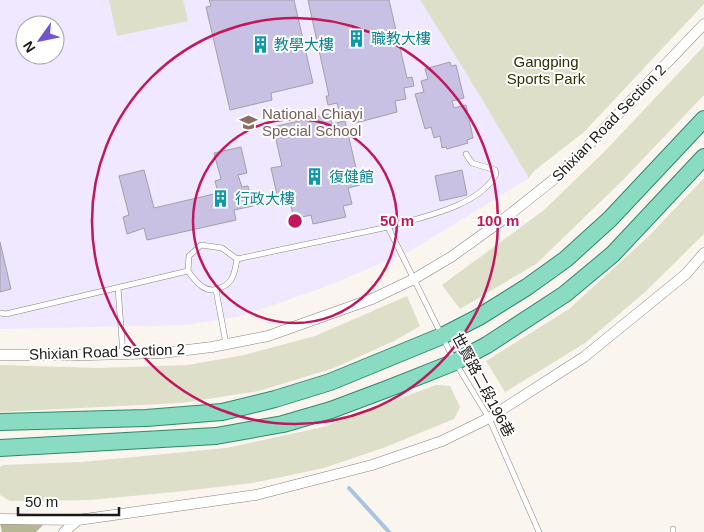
<svg xmlns="http://www.w3.org/2000/svg" width="704" height="532" font-family="Arial,'Noto Sans TC',sans-serif">
	<style>
		.education { fill: #efe8fe; fill-rule: evenodd }
		.green { fill: #dddfc8 }
		.forest { fill: #b5b794 }
		.lines { fill: none; stroke-linecap: round; stroke-linejoin: round }
		.stream { stroke: #aac4e0; stroke-width: 4 }
		.building { fill: #c8c1e4; stroke: #a2a0a7 }
		.service-casing { stroke: #88847e; stroke-width: 6 }
		.minor-casing { stroke: #88847e; stroke-width: 11 }
		.primary-casing { stroke: #2f886b; stroke-width: 18 }
		.service { stroke: #fff; stroke-width: 5 }
		.minor { stroke: #fff; stroke-width: 10 }
		.primary { stroke: #89dcc1; stroke-width: 16 }
		.ring { fill: none; stroke: #c2185b; stroke-width: 2.5 }
		.labels { text-anchor: middle; stroke-width: 4; stroke-linejoin: round; paint-order: stroke }
		.culture-label { font-size: 15px; fill: #0d838f; stroke: #fff; text-anchor: start }
		.park-label { font-size: 15px; fill: #2f3003; stroke: #fff }
		.education-label { font-size: 15px; fill: #785e54; stroke: #fff; text-anchor: start }
		.street-label { font-size: 15px; fill: #1b1a18; stroke: #fff }
		.centre { fill: #c2185b; stroke: #fff; stroke-width: 2.5 }
		.ring-label { font-size: 15px; text-anchor: middle; font-weight: bold; fill: #c2185b; stroke: #fff; stroke-width: 4; stroke-linejoin: round; paint-order: stroke }
	</style>
	<rect width="100%" height="100%" fill="#fbf5ef"/>
	<path class="education" d="M0,0h420l43,68 66,110 -120,74 -87,36 -80,28 -55,9 -187,4zM25,25h30v30h-30z"/>
	<path class="green" d="M109,0h74l5,21 -71,15z
		M420,0h284v4l-120,128 -50,39 -5,7 -66,-110z
		M704,46v49l-82,86 -86,83 -76,45 -18,-24 102,-75 62,-60z
		M704,178v56l-60,59 -59,50 -80,49 -19,-31 83,-52 79,-72z
		M407,296l13,30 -26,15 -60,27 -75,23 -78,12 -181,9v-47l99,3 89,-3 56,-10 71,-19z
		M436,385l14,1 10,21 -6,12 -71,29 -59,20 -71,15 -79,9 -84,8 -80,1 -10,-6v-28l3,-2 79,-3 144,-14 97,-21z"/>
	<path class="forest" d="M0,523l43,2 -7,7h-34z"/>
	<g class="lines">
		<path class="stream" d="M349,488l40,44"/>
	</g>
	<path class="building" d="M209,0h85l19,83 -42,10 1,7 -42,10 -24,-103 5,-1z
		M308,0h81l18,78 5,-1 2,9 -10,2 2,11 -11,2 2,11 -45,12 -3,-12 -9,2 -3,-11 -9,2 -2,-9h3z
		M450,62l1,4 5,-1 8,33 -12,3 2,7 12,-3 7,33 -6,2 1,3 -21,6 -1,-2 -4,1 -2,-12 -6,2 -3,-11 -6,2 -10,-35 9,-2 -3,-11 7,-2 -3,-10z
		M329,114l3,10 13,-3 15,64 -12,3 4,16 -9,2 3,11 -33,7 -2,-9 -17,4 -6,-27 -11,3 -6,-27 11,-2 -9,-39z
		M241,147l6,26 -9,2 4,12 6,-1 5,20 -19,4 2,10 -89,20 -3,-12 -17,6 -4,-17 6,-2 -10,-39 25,-6 10,38 64,-15 -3,-12 6,-2 -7,-26z
		M462,170l5,25 -27,6 -5,-25z
		M0,242l11,47 -11,3z"/>
	<g class="lines">
		<defs>
			<path id="service" d="M388,227c33,-10 91,-20 108,-53l-1,-4 -23,-7 -6,-9
				M188,271c8,11 18,24 32,17 5,-2 10,-5 12,-10 3,-6 4,-13 5,-19
				M118,288l5,66
				M216,290l10,54
				M0,313l6,1 182,-43 1,-15 12,-11 21,3 15,11 151,-32 67,135 34,56 50,114
				M673,529v3"/>
			<path id="minor" d="M0,355h89l73,-2 50,-6 56,-11 104,-37 42,-20 37,-22 53,-38 59,-47 141,-148
				M0,519l78,1 178,-25 116,-30 70,-24 47,-23 95,-61 102,-83 18,-21
				M64,532l14,-12"/>
			<path id="primary" d="M0,422l146,-4 76,-6 53,-13 55,-17 112,-46 37,-19 48,-30 39,-28 44,-40 94,-100
				M0,448l216,-12 67,-12 48,-14 56,-21 68,-27 32,-17 78,-51 48,-40 91,-97"/>
		</defs>
		<use href="#service" class="service-casing"/>
		<use href="#minor" class="minor-casing"/>
		<use href="#primary" class="primary-casing"/>
		<use href="#service" class="service"/>
		<use href="#minor" class="minor"/>
		<use href="#primary" class="primary"/>
	</g>
	<g class="ring">
		<circle cx="295" cy="221" r="102"/>
		<circle cx="295" cy="221" r="203"/>
	</g>
	<defs>
		<symbol id="building-bare" viewBox="-9 -9 18 18"><path d="M-4-6H4V6H1V3H-1V6H-4ZM-2.5-4.3h1.7v1.8h-1.7ZM.8-4.3h1.7v1.8H.8ZM-2.5-1h1.7V.8h-1.7ZM.8-1h1.7V.8H.8Z" fill="#0f9aa8" stroke="#fff" stroke-width="2.5" paint-order="stroke"/></symbol>
		<symbol id="school-bare" viewBox="-9 -9 18 18"><path d="M0-5L7-2L0 1L-7-2ZM-4 1L0 2.5L4 1V4Q0 6-4 4Z" fill="#8d6e63" stroke="#fff" stroke-width="2.5" paint-order="stroke"/></symbol>
	</defs>
	<g fill-rule="evenodd">
		<use href="#building-bare" x="344" y="26" width="25" height="25"/>
		<use href="#building-bare" x="248" y="32" width="25" height="25"/>
		<use href="#school-bare" x="236" y="110" width="25" height="25"/>
		<use href="#building-bare" x="302" y="164" width="25" height="25"/>
		<use href="#building-bare" x="208" y="186" width="25" height="25"/>
	</g>
	<g class="labels">
		<g class="culture-label">
			<text x="371" y="44">職教大樓</text>
			<text x="274" y="50">教學大樓</text>
			<text x="329" y="182">復健館</text>
			<text x="235" y="204">行政大樓</text>
		</g>
		<g class="park-label">
			<text x="546" y="67">Gangping<tspan x="546" dy="17">Sports Park</tspan></text>
		</g>
		<g class="education-label">
			<text x="262" y="119">National Chiayi<tspan x="262" dy="17">Special School</tspan></text>
		</g>
		<g class="street-label">
			<text transform="translate(609 123) rotate(-46)" y="5">Shixian Road Section 2</text>
			<text transform="translate(107 352) rotate(-2)" y="5">Shixian Road Section 2</text>
			<text transform="translate(483 385) rotate(62)" y="5">世賢路二段196巷</text>
		</g>
	</g>
	<circle cx="295" cy="221" r="8" class="centre"/>
	<g class="ring-label">
		<text x="397" y="226">50 m</text>
		<text x="498" y="226">100 m</text>
	</g>
	<g transform="translate(40 40) rotate(237)"><circle r="24" fill="#ffffff" stroke="#a4a3a3"/>
	<path d="M0-4L9 19L0 12L-9 19Z" fill="#7254ce"/>
	<text y="-8" font-size="14" font-weight="bold" text-anchor="middle" fill="#1b1a18">N</text>
	</g>
	<path d="M18 507v8h101v-8" fill="none" stroke="#1b1a18" stroke-width="2.5"/>
	<text x="25" y="507" font-size="15" fill="#1b1a18" stroke="#ffffff" stroke-width="4" paint-order="stroke">50 m</text>
</svg>
